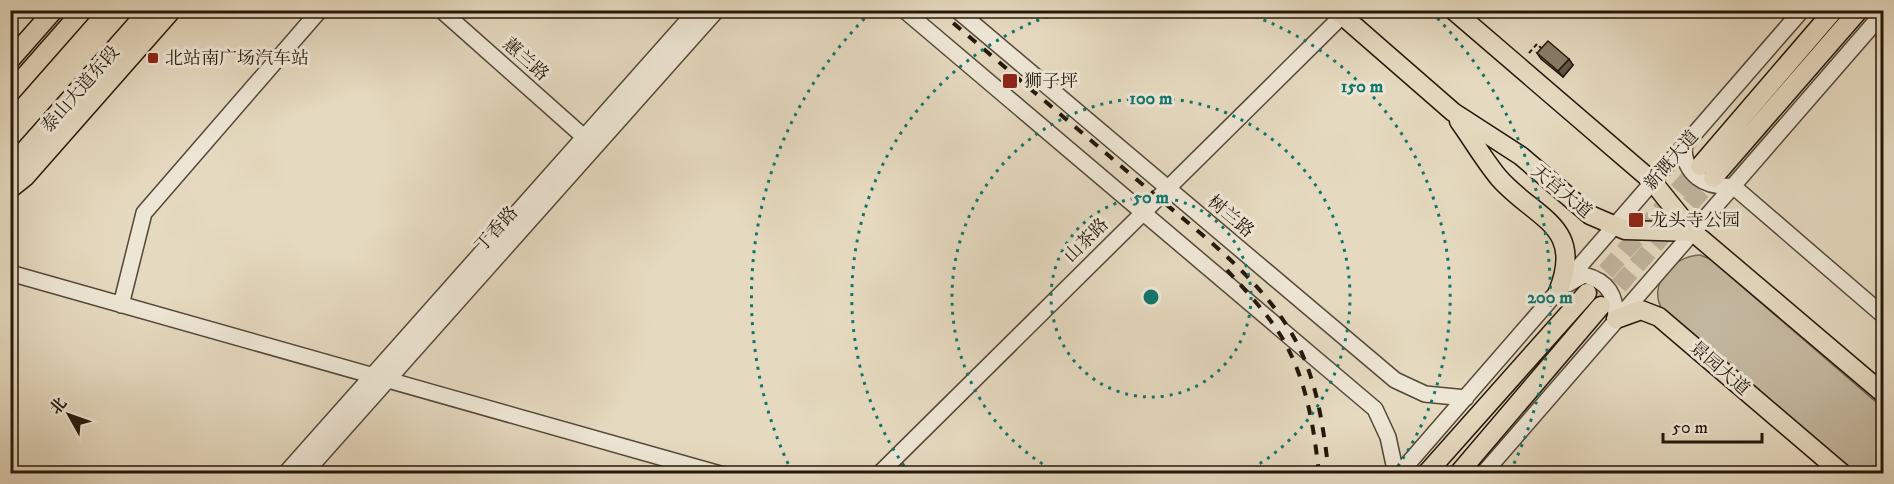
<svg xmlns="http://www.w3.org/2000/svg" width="1894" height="484" font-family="'IM FELL DW Pica','Noto Serif SC',serif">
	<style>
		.green { fill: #c4b8a0; stroke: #746856; stroke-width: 1.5 }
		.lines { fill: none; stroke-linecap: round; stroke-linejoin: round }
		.major-tunnel { stroke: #beb29b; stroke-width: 18; stroke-dasharray: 18 9; stroke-linecap: butt }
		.minor-casing { stroke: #544838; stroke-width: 18 }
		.major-casing { stroke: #24180b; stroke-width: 21 }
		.path { stroke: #24180b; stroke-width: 2; stroke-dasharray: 4.5 3; stroke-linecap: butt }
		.minor { stroke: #eee6d5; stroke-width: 15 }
		.major { stroke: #e5d9bf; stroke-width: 18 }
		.rail { stroke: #24180b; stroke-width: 4; stroke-dasharray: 10 10; stroke-linecap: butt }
		.wall { fill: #756b5a; stroke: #24180b; stroke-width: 1.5 }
		.shaded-wall { fill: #5f574a; stroke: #24180b; stroke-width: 1.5 }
		.building { fill: #887c69; stroke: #24180b; stroke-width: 1.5 }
		.ring { fill: none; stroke: #0f766e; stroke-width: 3; stroke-dasharray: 3 6 }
		.poi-dot { fill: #8f2418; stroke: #eee6d5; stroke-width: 2 }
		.labels { text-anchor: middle; stroke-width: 6; stroke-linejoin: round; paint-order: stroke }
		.poi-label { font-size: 18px; fill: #24180b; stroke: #eee6d5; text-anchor: start }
		.street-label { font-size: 18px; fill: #24180b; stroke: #eee6d5 }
		.centre { fill: #0f766e; stroke: #eee6d5; stroke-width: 3 }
		.ring-label { font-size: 18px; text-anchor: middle; font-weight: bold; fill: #0f766e; stroke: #eee6d5; stroke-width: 6; stroke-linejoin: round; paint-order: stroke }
	</style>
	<rect width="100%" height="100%" fill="#e5d9bf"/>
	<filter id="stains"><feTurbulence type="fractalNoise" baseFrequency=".00333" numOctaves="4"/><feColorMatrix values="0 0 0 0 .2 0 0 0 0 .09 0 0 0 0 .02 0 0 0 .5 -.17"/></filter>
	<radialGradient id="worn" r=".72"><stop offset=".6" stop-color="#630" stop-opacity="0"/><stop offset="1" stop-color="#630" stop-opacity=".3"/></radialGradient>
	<path class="green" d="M1700,255l10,4 173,149v65h-31l-189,-162c-17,-27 10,-55 37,-56z"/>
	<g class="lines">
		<path class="major-tunnel" d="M1588,292l112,-126
			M1601,306l112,-128"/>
		<defs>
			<path id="minor" d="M441,10l143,127
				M904,10l471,399 13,28 8,37
				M957,10l438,370 30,14 41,4
				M1684,145c-1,30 21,43 49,41l151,130
				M10,273l710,201
				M1568,284l16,-9c24,6 32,20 32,44
				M121,305l23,-92 176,-203
				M285,474l412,-464
				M304,474l413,-464
				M879,474l469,-464
				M1399,474l403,-464
				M1483,474l401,-462"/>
			<path id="major" d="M1336,10l117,102 68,44 69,59 35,15 68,2
				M1453,10l199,171 41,51 191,162
				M10,60l44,-50
				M10,93l73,-83
				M1459,121c13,18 25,39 40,57 36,41 86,47 59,114
				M1700,166l134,-156
				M10,167l139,-157
				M1713,178l146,-168
				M10,189l15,-12 147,-167
				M1616,319l25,-9 18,7 184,157
				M1426,474l161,-181
				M1458,474l143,-168"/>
		</defs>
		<use href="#minor" class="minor-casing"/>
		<use href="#major" class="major-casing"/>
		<path class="path" d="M1529,53l8,-9 5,5"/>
		<use href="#minor" class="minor"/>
		<use href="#major" class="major"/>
		<path class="rail" d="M938,10c68,58 136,116 204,174 52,45 115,90 150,150 25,43 31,91 37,140
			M1227,270c20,22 42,45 57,71 23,41 30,87 35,133"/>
	</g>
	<path class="wall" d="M1537,53l36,12 -10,12 -22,-18z"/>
	<path class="shaded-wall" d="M1569,59l4,6 -10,12 -5,-6z"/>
	<path class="building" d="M1548,41l21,18 -11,12 -21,-18z"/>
	<g class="ring">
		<circle cx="1151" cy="297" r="100"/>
		<path d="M1058 473A199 199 0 1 1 1244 473"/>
		<path d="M909 473A299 299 0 0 1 1064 11M1238 11A299 299 0 0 1 1393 473"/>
		<path d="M792 472A399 399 0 0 1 871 12M1431 12A399 399 0 0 1 1510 472"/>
	</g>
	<g class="poi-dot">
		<rect x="147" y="52" width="12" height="12" rx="3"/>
		<rect x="1002" y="73" width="16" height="16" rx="3"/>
		<rect x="1628" y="212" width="16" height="16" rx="3"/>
	</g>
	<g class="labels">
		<g class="poi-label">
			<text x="165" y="64">北站南广场汽车站</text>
			<text x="1024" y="87">狮子坪</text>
			<text x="1650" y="226">龙头寺公园</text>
		</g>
		<g class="street-label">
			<text transform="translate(526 59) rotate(42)" y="6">蕙兰路</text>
			<text transform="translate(80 89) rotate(-49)" y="6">泰山大道东段</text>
			<text transform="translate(1671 160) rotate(-49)" y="6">新溉大道</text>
			<text transform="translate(1562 191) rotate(40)" y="6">天宫大道</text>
			<text transform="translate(1231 216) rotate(40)" y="6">树兰路</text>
			<text transform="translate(496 229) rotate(-48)" y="6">丁香路</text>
			<text transform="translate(1086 240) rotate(-45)" y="6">山茶路</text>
			<text transform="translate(1720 368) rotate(41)" y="6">景园大道</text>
		</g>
	</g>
	<circle cx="1151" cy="297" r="9" class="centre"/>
	<g class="ring-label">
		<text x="1362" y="92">150 m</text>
		<text x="1151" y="104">100 m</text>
		<text x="1151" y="203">50 m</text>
		<text x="1550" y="303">200 m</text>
	</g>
	<rect width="1894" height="484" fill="none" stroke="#e5d9bf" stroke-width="36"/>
	<rect x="12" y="12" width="1870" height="460" fill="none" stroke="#24180b" stroke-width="3"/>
	<rect x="18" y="18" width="1858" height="448" fill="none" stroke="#24180b" stroke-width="1.5"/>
	<g transform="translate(69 415) rotate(310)" stroke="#eee6d5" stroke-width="4.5" paint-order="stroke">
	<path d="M0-4.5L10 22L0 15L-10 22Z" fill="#24180b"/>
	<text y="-9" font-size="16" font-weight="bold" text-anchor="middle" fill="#24180b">北</text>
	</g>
	<path d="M1663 433v9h99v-9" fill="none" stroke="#24180b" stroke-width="3"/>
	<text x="1672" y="433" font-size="18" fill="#24180b" stroke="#eee6d5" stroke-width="4.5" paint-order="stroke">50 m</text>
	<rect width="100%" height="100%" filter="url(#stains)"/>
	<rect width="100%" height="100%" fill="url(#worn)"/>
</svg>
